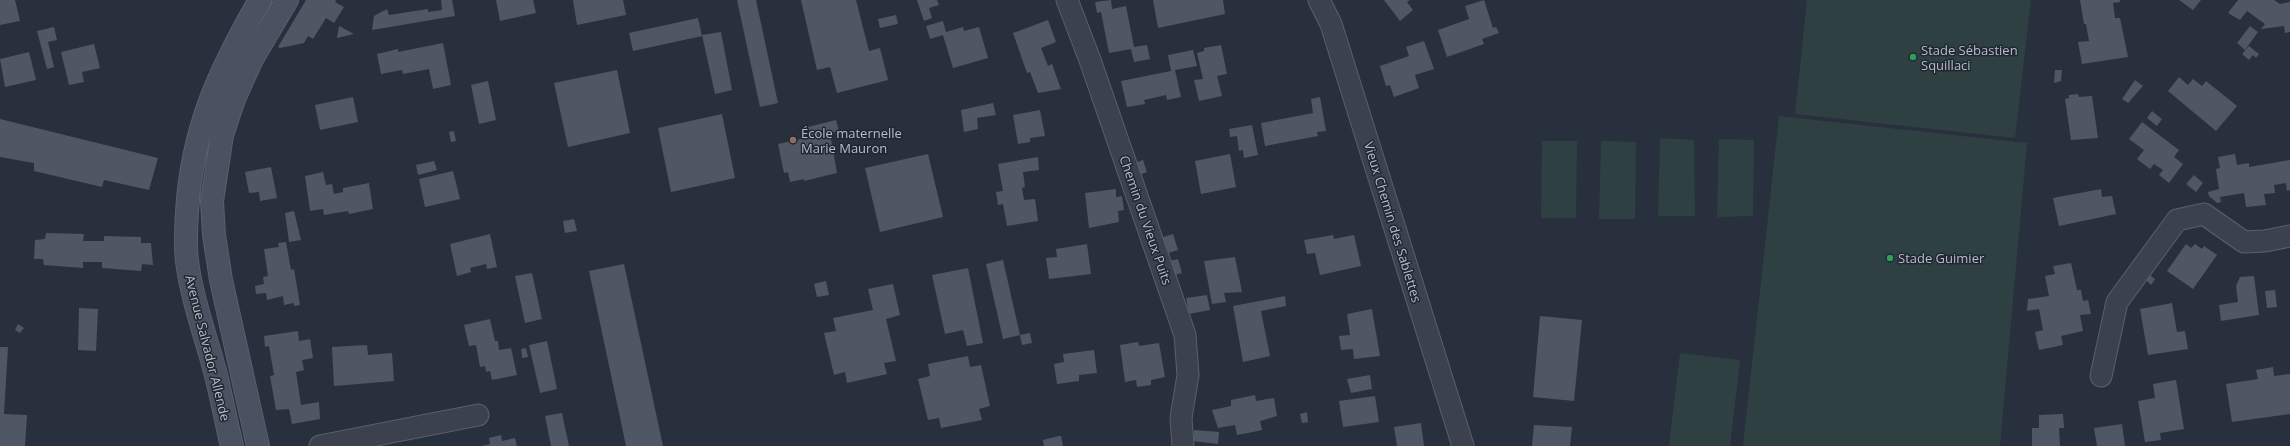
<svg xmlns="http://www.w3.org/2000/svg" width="2290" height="446" font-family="'Open Sans',sans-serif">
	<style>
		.green { fill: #2e4042 }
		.building { fill: #4f5765 }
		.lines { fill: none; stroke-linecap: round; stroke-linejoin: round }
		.street-casing { stroke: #5a606b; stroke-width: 23 }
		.secondary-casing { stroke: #5a606b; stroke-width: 24 }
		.street { stroke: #3c424d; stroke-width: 21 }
		.secondary { stroke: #4a5160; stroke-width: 22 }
		.leisure-dot { fill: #2e9e5b; stroke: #212732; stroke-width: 1.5 }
		.education-dot { fill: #8d6e63; stroke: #212732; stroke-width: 1.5 }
		.labels { text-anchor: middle; stroke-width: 3; stroke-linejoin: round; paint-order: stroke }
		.poi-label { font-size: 13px; fill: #b8bdc8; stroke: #212732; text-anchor: start }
		.street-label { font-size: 13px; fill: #b8bdc8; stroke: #212732 }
	</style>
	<rect width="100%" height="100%" fill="#28303d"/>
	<path class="green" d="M1807,0h224l-16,138 -220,-24z
		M1779,116l248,27 -27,303h-257z
		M1660,138l34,2 1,76h-37z
		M1719,139l35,1 -1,76 -36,1z
		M1542,141h35l-1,77h-35z
		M1601,141l35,1 -1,77h-36z
		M1680,353l60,7 -10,86h-61z"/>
	<path class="building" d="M0,0h15l5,21 -20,4z
		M306,0h30l-1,2 9,5 -10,16 -8,-5 -13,21 -5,-3 -4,7 -24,5 -2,-1z
		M441,0h11l3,16 -83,14 2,-14 13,-7 2,6 39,-6v3l14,-2z
		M496,0h37l3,13 -36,8z
		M573,0h50l3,15 -49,10z
		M737,0h19l22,103 -18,4z
		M801,0h55l13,51 11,-3 8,32 -51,13 -7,-26 -13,3z
		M917,0h20l2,5 -10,3 3,10 -8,3z
		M1111,0l1,9 14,-3 8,41 13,-2 3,14 -16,3 -3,-13 -22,4 -8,-41 -4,1 -2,-11z
		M1153,0h70l2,14 -67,14z
		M1384,0h26l-3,2 6,8 -13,11z
		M1484,0l9,28 3,-1 3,6 -17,6 2,5 -37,13 -9,-27 31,-11 -4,-13z
		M2080,0h40v2l-7,1 2,15h5l8,39 -46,7 -4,-22 11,-1 -3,-17h-2z
		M2179,0h22l-8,10z
		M2238,0h36l6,4 10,-2v30l-5,1 -1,-7 -23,3 4,-5 -18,-13 -7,9 -12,-7z
		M896,15l2,9 -18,4 -2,-9z
		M698,18l4,18 -69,15 -4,-18z
		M1048,20l8,22 -15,6 7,18 4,-2 9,25 -23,4 -8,-21 -3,1 -14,-40z
		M943,21l3,11 17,-5 1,4 15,-4 9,31 -35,10 -10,-33 -13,4 -4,-13z
		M339,26l15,8 -17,4z
		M2250,26l8,6 -13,18 -8,-7z
		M54,27l3,13 -9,2 6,25 -7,2 -10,-38z
		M721,32l11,58 -17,4 -13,-59z
		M1424,41l10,28 -19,6 4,13 -25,9 -4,-12 -4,1 -6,-20 29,-10 -3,-9z
		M443,43l8,42 -18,4 -4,-20 -26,5 -1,-4 -21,4 -4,-20 21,-5v3z
		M94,44l6,24 -18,4 2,10 -15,3 -8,-33z
		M1221,45l6,29 -10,2 5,20 -23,5 -5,-21 9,-1 -6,-26 7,-2v-3z
		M2249,46l10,8 -3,4 -3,-3 -4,5 -7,-6z
		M1193,50l4,16 -22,4 6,27 -14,3 -1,-5 -22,5 1,4 -18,3 -6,-26 50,-10 -3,-16z
		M29,52l7,28 -31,7 -5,-28z
		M617,70l13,63 -62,14 -14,-64z
		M2055,70h7l-1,11 -7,2z
		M2179,77l9,8 5,-6 9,7 4,-5 31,25 -21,25 -48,-40z
		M2135,80l8,6 -15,17 -6,-4z
		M488,81l8,39 -17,4 -8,-39z
		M2078,94l1,3 13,-1 6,42 -27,2 -6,-41 4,-1v-3z
		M353,97l5,25 -38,8 -5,-25z
		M1320,97l6,34 -9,1 1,4 -53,10 -4,-23 52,-10 -2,-14z
		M993,103l3,12 -19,3 1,11 -14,3 -3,-22z
		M1040,110l5,26 -15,2v4l-12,2 -5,-29z
		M2152,111l10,8 -5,7 -10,-8z
		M722,114l13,64 -64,14 -13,-64z
		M0,119l158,39 -9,32 -45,-10 -2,7 -68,-16v-8l-34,-6z
		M836,120l3,11 -9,2 7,40 -33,8v-2l-14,3 -2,-10 -4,1 -6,-29 31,-7 -1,-10z
		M2142,122l37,28 -5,7 9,7 -14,19 -10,-8 4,-5 -9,-6 -4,5 -13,-10 7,-9 -15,-11z
		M1252,125l6,30 -14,3 -1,-8 -4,1 -2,-15 -7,1 -1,-8z
		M454,131l2,10 -5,1 -2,-10z
		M928,154l15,63 -63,15 -15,-64z
		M1230,154l6,33 -35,7 -6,-33z
		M2235,154l2,11 12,-2v4l41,-7v30l-3,1 -1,-8 -12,2 1,8 -11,1 2,11 -20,2 -2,-14 -24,4 1,5 -4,1 -8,-7 -1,-4 11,-3 -3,-20 4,-1 -2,-11z
		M1038,157l1,13 -16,2 2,15 -3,1 2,12 11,-1 3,22 -31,5 -4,-22 -5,1 -2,-13 7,-1 -5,-27z
		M1143,160l4,12 -11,4 -4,-12z
		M434,161l3,9 -19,5 -2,-10z
		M271,167l6,31 -17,3 -1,-9 -10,1 -4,-21z
		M453,171l7,28 -35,8 -6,-28z
		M323,172l3,13 6,-1 2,10 9,-2v-4l26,-5 4,26 -24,5 -1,-3 -24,4 -1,-6 -13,2 -5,-35z
		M2194,175l9,8 -7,9 -10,-8z
		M1116,189v8l6,-1 2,14 -6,1 1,11 -30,6 -4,-35z
		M2101,189l1,8 10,-1 4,18 -57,12 -6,-28z
		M294,211l7,29 -12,2 -4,-29z
		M574,219l3,12 -12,2 -2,-12z
		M46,233l38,1 -1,7h21v-5l37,1v6h10l2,22 -11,-1 -1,7 -39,-3v-6h-19v6l-39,-3 -1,-6h-9l1,-19 10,-1z
		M490,234l7,33 -10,2 -1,-5 -16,4 1,4 -14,4 -7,-32z
		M1173,234l5,16 -16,5 -5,-16z
		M1333,235l1,4 20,-4 7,31 -41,9 -5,-22 -8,1 -3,-14z
		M286,242l5,28 3,-1 6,36 -6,1v-3l-10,2 -1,-9 -16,4 -1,-7 -10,1 -1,-8 9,-2 -1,-7 5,-1 -4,-27 15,-2 -1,-4z
		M1087,244l4,30 -42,5 -3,-21 11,-1 -1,-8z
		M2186,244l5,4 4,-4 7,5 2,-3 13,9 -24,34 -26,-18z
		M1235,257l7,35 -18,1 2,9 -14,2 -8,-43z
		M1178,259l4,14 -10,3 -3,-15z
		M1003,260l17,75 10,-2 2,10 -10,2 -2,-10 -17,4 -17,-75z
		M2071,263l6,27h4l2,11 5,-1 3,14 -11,1 3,16 -22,5 2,9 -24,5 -4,-18 8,-2 -4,-21 -12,2 1,-12 21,-3 -4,-20 10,-2 -2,-8z
		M624,264l39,182h-37l-37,-175z
		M968,268l15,75 -16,3 -4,-16 -18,4 -13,-59z
		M532,273l10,46 -17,4 -10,-47z
		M2147,273l8,6 -4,6 -8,-8z
		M2254,276l5,39 -38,6 -2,-16 19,-3 -2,-16 4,-9z
		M826,281l3,14 -12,2 -3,-13z
		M893,284l7,31 -14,4 10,42 -12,2 3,11 -40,9 -2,-11 -11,3 -10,-42 12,-2 -3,-13 40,-8 -5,-21z
		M2275,290l2,17 -10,1 -2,-17z
		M1207,295l3,15 -21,4 -3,-16z
		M1285,296l1,10 -25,5 9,45 -27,6 -10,-56z
		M2172,303l5,29 8,-1 3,18 -40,6 -8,-46z
		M79,308l19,1 -2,42 -18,-1z
		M1372,309l8,47 -26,3 -1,-10 -12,1 -2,-14 11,-1 -3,-21z
		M1540,316l42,4 -8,81 -41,-4z
		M490,319l5,22h3l1,9 12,-2 6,27 -25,5 -2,-9 -4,1 -1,-6 -5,1 -4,-22 -7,1 -5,-21z
		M18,324l6,4 -4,5 -5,-3z
		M298,331l1,10 11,-2 3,19 -11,2 2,10 -8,2 5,33 18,-3 1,17 -28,5 -3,-15 -13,1 -6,-34 4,-1 -5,-29 -4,1 -1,-11z
		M547,341l10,48 -17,4 -11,-48z
		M1138,342l1,4 20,-3 6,34 -14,3v5l-14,2 -1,-7 -11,2 -5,-37z
		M367,345l1,10 24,-2 2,28 -60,5 -2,-39z
		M0,347h8l-4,67 23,1 -2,31h-25z
		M526,348l2,9 -6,1 -1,-9z
		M1094,350l3,23 -18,2v6l-22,3 -3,-20 10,-2 -1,-8z
		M968,356l2,11 11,-2 9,41 -11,3 3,11 -41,8 -2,-10 -11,2 -10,-41 12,-3 -2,-12z
		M2273,367l1,9 16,-2v40l-58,8 -6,-38 32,-5 -2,-9z
		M1370,375l2,14 -21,4 -4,-14z
		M2176,380l8,49 -24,4 1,7 -16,2 -7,-41 17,-3 -2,-14z
		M1255,395l1,6 18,-3 3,18 -17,5 2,9 -9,2 -16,3 -2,-10 -17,3 -6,-18 19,-4v-6z
		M1375,396l4,26 -36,5 -4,-26z
		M1307,412l1,10 -6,1 -2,-9z
		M562,413l7,33h-18l-6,-30z
		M2063,414l1,14h-5l1,18h-28v-18h7v-13z
		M1421,423l3,23h-27l-3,-19z
		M2122,424l3,22h-28l-3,-18z
		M1534,425l38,2 -2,19h-38z
		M1194,430l25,2 -1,12 -25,-3z
		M501,435l1,6 13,-3 2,8h-35l8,-2 -1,-6z
		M1059,436h2l2,10h-19l-1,-6z"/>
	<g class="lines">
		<defs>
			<path id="street" d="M1067,0l23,60 95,275 3,40 -7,43 2,28
				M1319,0l12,24 132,422
				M2101,376l16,-74 60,-82 27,-6 40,28 21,-1 25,-5
				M320,446l158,-31"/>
			<path id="secondary" d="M232,446c-6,-24 -10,-47 -16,-71 -10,-38 -24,-75 -29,-114 -2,-16 -1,-33 0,-49 5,-83 32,-141 73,-212
				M258,446l-37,-166 -7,-45 -2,-34 10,-66 12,-36 18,-40 35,-59"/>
		</defs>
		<use href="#street" class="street-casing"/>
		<use href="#secondary" class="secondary-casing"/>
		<use href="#street" class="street"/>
		<use href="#secondary" class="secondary"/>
	</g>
	<g class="leisure-dot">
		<circle cx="1913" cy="57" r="4"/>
		<circle cx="1890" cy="258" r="4"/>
	</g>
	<circle class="education-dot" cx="793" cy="140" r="4"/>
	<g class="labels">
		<g class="poi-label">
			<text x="1921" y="55">Stade Sébastien<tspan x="1921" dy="15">Squillaci</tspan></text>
			<text x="801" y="138">École maternelle<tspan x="801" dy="15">Marie Mauron</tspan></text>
			<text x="1898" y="263">Stade Guimier</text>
		</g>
		<g class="street-label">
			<text transform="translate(1146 220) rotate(71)" y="5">Chemin du Vieux Puits</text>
			<text transform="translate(1393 222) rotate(73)" y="5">Vieux Chemin des Sablettes</text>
			<text transform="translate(208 348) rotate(76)" y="5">Avenue Salvador Allende</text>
		</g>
	</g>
</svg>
